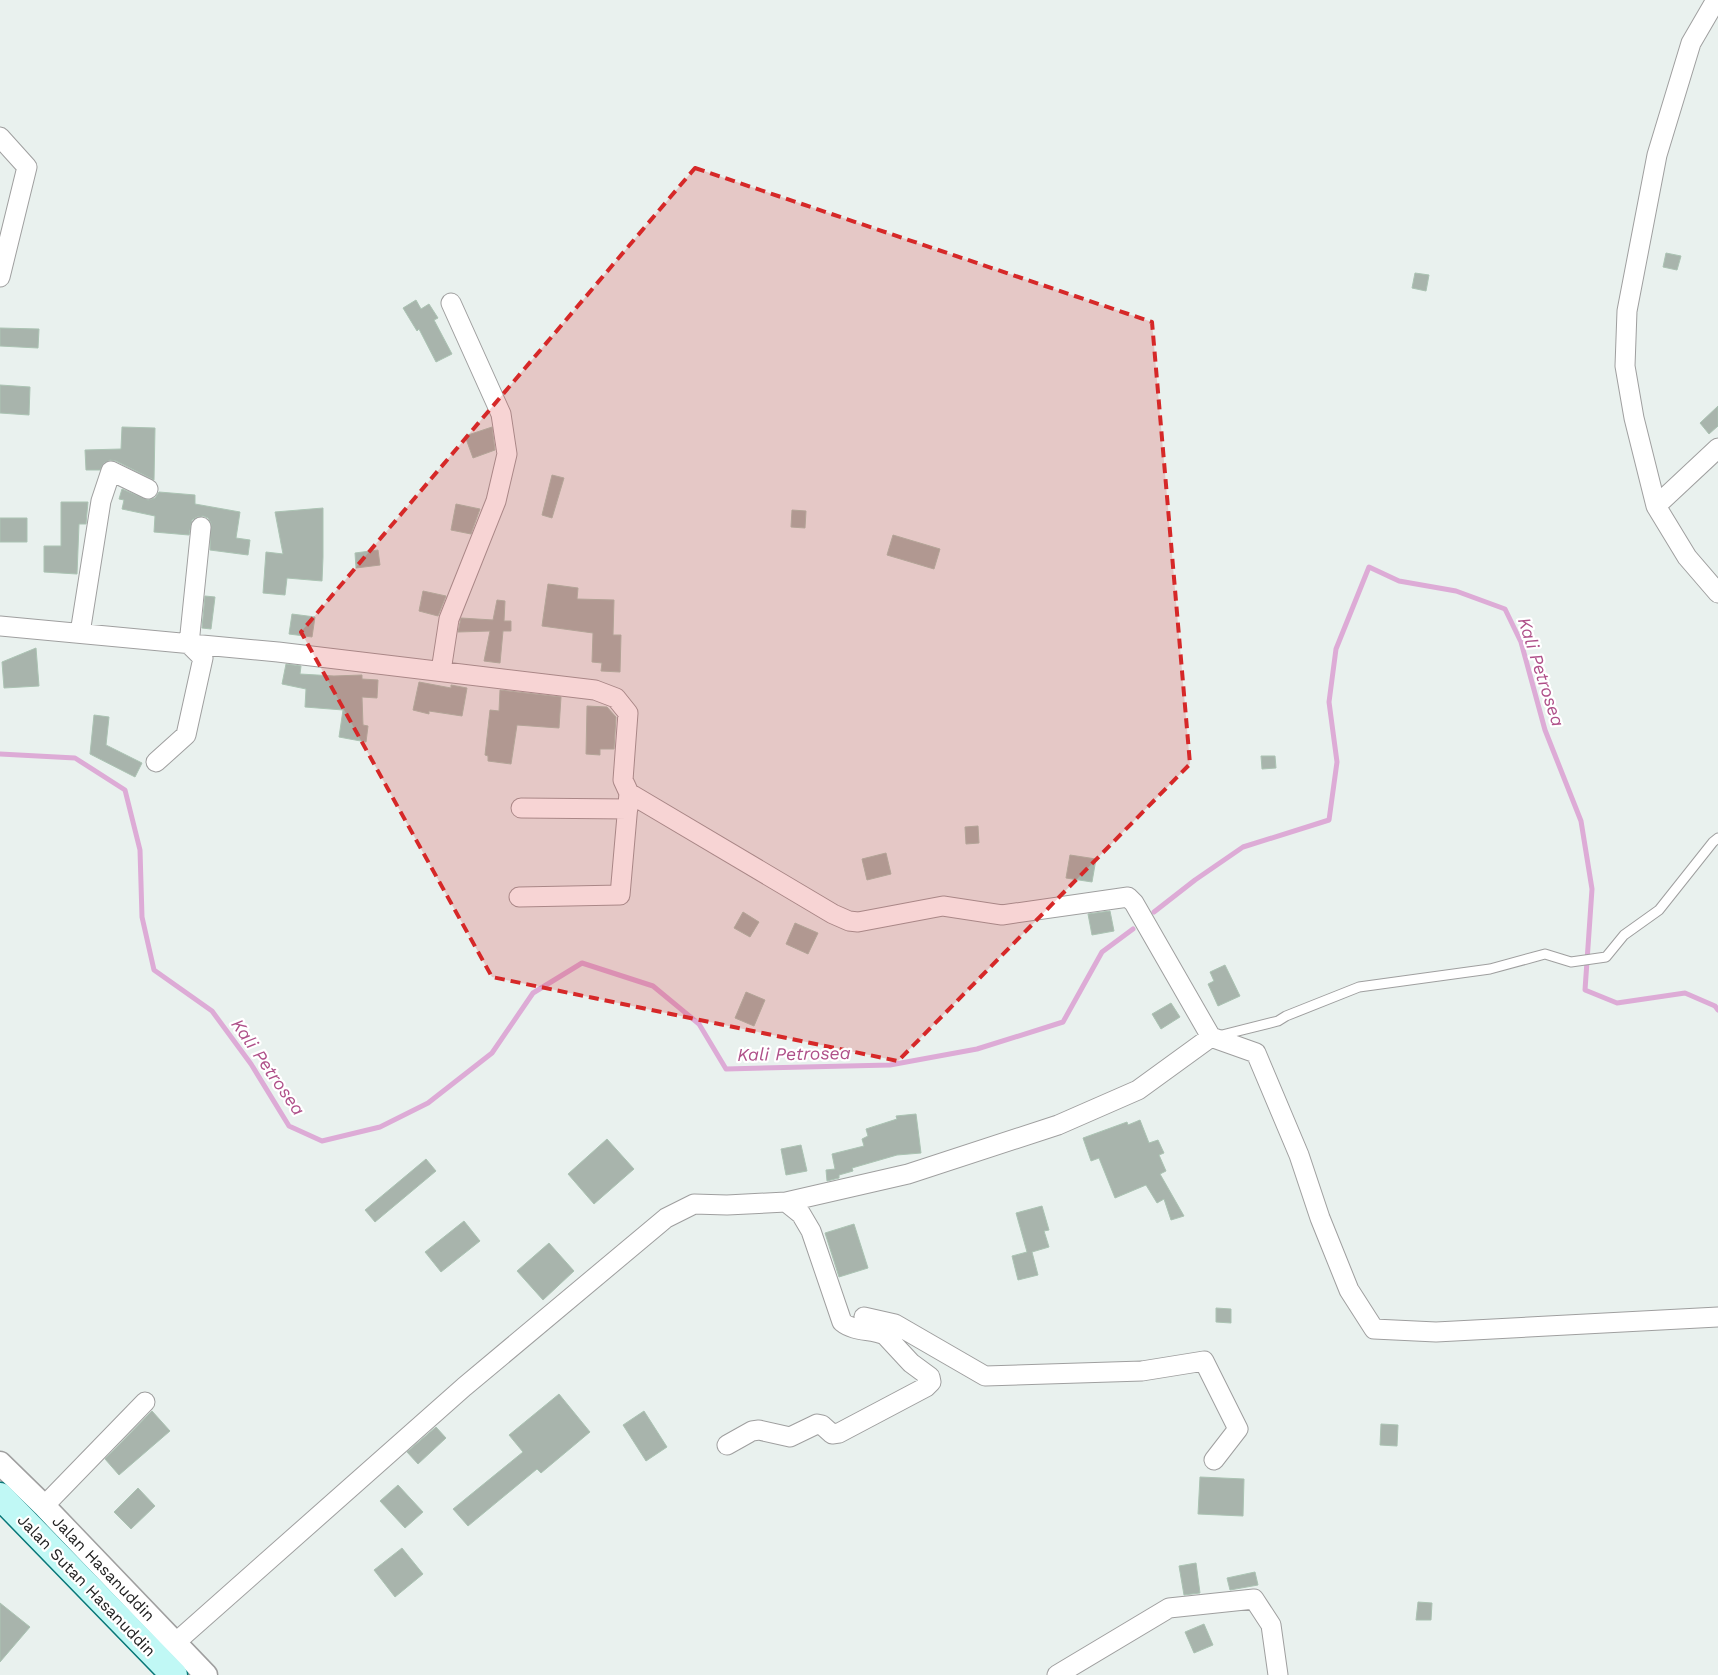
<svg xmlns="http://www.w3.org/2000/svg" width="1718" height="1675" font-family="'Work Sans',sans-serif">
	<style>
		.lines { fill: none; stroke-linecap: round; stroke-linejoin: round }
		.stream { stroke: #ddabd6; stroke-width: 5 }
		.building { fill: #a8b4ac; stroke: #abc3b3 }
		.service-casing { stroke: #9f9f9f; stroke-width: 11 }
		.minor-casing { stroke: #9f9f9f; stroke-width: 21 }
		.tertiary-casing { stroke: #9f9f9f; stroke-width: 25 }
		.secondary-casing { stroke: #097778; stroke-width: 29 }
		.service { stroke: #fff; stroke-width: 9 }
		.minor { stroke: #fff; stroke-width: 19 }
		.tertiary { stroke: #fff; stroke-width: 22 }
		.secondary { stroke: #c0f8f5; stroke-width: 26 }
		.marked { fill: #d62828; fill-opacity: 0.2; stroke: #d62828; stroke-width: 4; stroke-dasharray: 10 6; stroke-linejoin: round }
		.labels { text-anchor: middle; stroke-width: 4.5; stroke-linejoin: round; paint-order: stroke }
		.street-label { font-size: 16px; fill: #222; stroke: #fff }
		.water-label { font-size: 18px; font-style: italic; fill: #af5089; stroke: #fff }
	</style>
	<rect width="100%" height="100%" fill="#e9f1ee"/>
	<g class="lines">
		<path class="stream" d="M0,754l75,4 50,32 15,60 2,67 12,53 58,41 39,53 38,62 33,15 58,-14 48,-24 64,-50 41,-60 49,-30 71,23 46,38 27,45 164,-4 87,-16 86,-27 39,-70 31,-23
			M1154,912l41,-32 48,-33 86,-27 8,-58 -8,-60 7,-53 33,-82 30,14 57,10 49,18 16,33 24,88 36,91 11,68 -7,101 32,13 68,-10 30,13 3,4"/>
	</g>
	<path class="building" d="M1666,253l15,3 -4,14 -14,-3z
		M1415,273l14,2 -3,16 -14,-3z
		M416,300l5,9 8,-5 9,14 -4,2 18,34 -16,8 -17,-33 -2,2 -14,-23z
		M0,328l39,1 -1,19 -38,-2z
		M0,385l30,2 -1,28 -29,-2z
		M1718,406v20l-9,8 -9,-11z
		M122,427l33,1 -1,52 -38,-19 -6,-1 -6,3 -4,7h-14l-1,-20 36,-1z
		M492,427l3,23 -22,8 -8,-22z
		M552,475l12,3 -12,40 -10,-3z
		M122,489l26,11 7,-2 4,-6 36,3v9l45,8 -4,26 14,2 -2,15 -38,-5 1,-27 -3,-5 -5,-2 -6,1 -5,3 -3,15 -35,-3 1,-16 -33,-7 2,-9 -5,-1z
		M61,502h27l-2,22h-7l-2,50 -33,-2v-26h17z
		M456,504l24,5 -9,25 -20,-4z
		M323,508v49l-1,24 -35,-3 -2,17 -22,-2 3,-41 17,2 -8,-42z
		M792,510l14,1 -1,17 -14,-1z
		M0,518h27v24h-27z
		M893,535l47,14 -6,20 -47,-14z
		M378,550l2,15 -24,3 -1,-15z
		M548,584l30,4 -1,11 37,1 -1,35h8l-1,37 -19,-1 1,-8 -10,-1 1,-29 -51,-7z
		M423,591l23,5 -8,20 -19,-5z
		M205,596l10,1 -4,32 -9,-1z
		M497,600l8,1 -1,20h7v10h-8l-3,32 -16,-2 6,-30 -32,1 3,-14 32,2z
		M292,614l23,3 -3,20 -23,-3z
		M36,648l3,38 -35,2 -2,-26z
		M286,664l15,2 -1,8 34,2 28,-1v4l16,1 -1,18 -15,-1 1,28 5,1 -2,16 -27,-5 4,-27 -38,-3 1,-18 -24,-5z
		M419,682l32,6v-3l16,3 -5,28 -33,-5v3l-16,-4z
		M500,690l61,7 -2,31 -42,-3 -6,39 -23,-3v-5l-3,-1 5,-45 9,1z
		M587,706l20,1 9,10 -2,32h-14v6l-14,-1z
		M94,715l15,2 -3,28 36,18 -7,14 -45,-23z
		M1261,756h14l1,12 -14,1z
		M978,826l1,17 -13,1 -1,-17z
		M886,853l5,21 -24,6 -5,-21z
		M1070,855l26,4 -4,23 -26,-4z
		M1110,911l4,20 -22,4 -4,-21z
		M743,912l16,10 -9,15 -16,-9z
		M795,923l23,10 -10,21 -22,-10z
		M1225,965l15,31 -22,10 -10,-22 6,-3 -4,-9z
		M746,992l19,8 -11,26 -19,-8z
		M1171,1003l9,14 -19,12 -9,-15z
		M916,1114l5,39 -24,2 -45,13 1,3 -14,4v3l-12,3 -1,-11 9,-1 -3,-15 32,-8 -2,-7 6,-3 -2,-7 31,-10 -1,-3z
		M1140,1120l9,23 9,-3 6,13 -5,2 7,16 -6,3 24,42 -13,4 -7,-21 -7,4 -11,-18 -31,13 -16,-40 -8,3 -8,-23 44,-16 1,3z
		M607,1139l27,30 -40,35 -26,-30z
		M801,1145l6,26 -21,4 -5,-26z
		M426,1159l10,12 -61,51 -10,-12z
		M1042,1206l7,24 -5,1 5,16 -17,5 6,23 -20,5 -6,-24 15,-4 -11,-39z
		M464,1221l16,20 -39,31 -16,-20z
		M854,1224l14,44 -29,9 -14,-44z
		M549,1243l25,28 -31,29 -26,-29z
		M1216,1308l15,1v14l-15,-1z
		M559,1394l31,38 -49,41 -4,-4 -69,57 -15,-17 70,-57 -14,-17z
		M152,1411l18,20 -51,44 -14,-16z
		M644,1411l23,36 -21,14 -23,-36z
		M1381,1424l17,1 -1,21 -17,-1z
		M436,1427l10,11 -28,26 -11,-12z
		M1200,1477l44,2 -1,37 -45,-2z
		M398,1485l25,27 -18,16 -25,-27z
		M138,1488l17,18 -24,23 -17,-17z
		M402,1548l21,26 -28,23 -21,-27z
		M1196,1563l4,30 -16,2 -5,-29z
		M1255,1572l3,13 -28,5 -3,-12z
		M1418,1602l14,1 -1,17h-15z
		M0,1603l30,24 -30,35z
		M1204,1624l9,21 -19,8 -9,-21z"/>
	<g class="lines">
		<defs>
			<path id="service" d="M1218,1036l60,-15 8,-5 73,-29 131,-18 55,-15 26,8 35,-5 18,-22 35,-25 54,-68 5,-4"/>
			<path id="minor" d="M1716,0l-25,43 -34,112 -30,156 -2,55 9,52 22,88 31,51 31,36
				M0,137l27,30 -27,110
				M1656,506l62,-58
				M0,626l278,26 317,38 21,8 12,15 -5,67 6,13 204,121 16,7 9,1 85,-16 59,9 126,-18 6,6 77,134 45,16 43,102 21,63 29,72 25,39 62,3 282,-15
				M80,633l21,-132 10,-30 37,18
				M441,671l8,-52 47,-118 11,-47 -6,-40 -50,-111
				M156,762l30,-27 17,-77 -14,-14 12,-117
				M521,808l107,1
				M519,897l101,-2 9,-102
				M786,1202l122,-28 150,-49 80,-35 73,-53
				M864,1317l31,7 90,52 157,-5 62,-10 34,68 -24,31
				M44,1506l101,-104
				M175,1643l289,-256 202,-169 28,-14 33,1 59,-3 15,12 10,17 31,91c12,10 29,7 43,13l26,28 19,14 1,5 -5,5 -87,46 -7,1 -10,-9 -5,-1 -27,13 -31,-7 -7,1 -25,14
				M1057,1675l112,-67 85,-9 17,26 7,50"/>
			<path id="tertiary" d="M0,1463l44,43 162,169"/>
			<path id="secondary" d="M0,1496l174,179"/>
		</defs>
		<use href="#service" class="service-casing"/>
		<use href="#minor" class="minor-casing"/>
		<use href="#tertiary" class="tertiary-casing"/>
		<use href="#secondary" class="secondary-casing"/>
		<use href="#service" class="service"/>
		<use href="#minor" class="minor"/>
		<use href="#tertiary" class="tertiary"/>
		<use href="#secondary" class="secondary"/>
	</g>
	<path class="marked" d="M695,168l457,154 38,442 -292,297 -406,-84 -191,-345z"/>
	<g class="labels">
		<g class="street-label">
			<text transform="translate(104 1568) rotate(46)" y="6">Jalan Hasanuddin</text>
			<text transform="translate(87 1585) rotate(46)" y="6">Jalan Sutan Hasanuddin</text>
		</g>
		<g class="water-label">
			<text transform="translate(1541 672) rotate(72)" y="6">Kali Petrosea</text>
			<text transform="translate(794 1054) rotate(-1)" y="6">Kali Petrosea</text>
			<text transform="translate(268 1067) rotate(55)" y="6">Kali Petrosea</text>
		</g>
	</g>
</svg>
